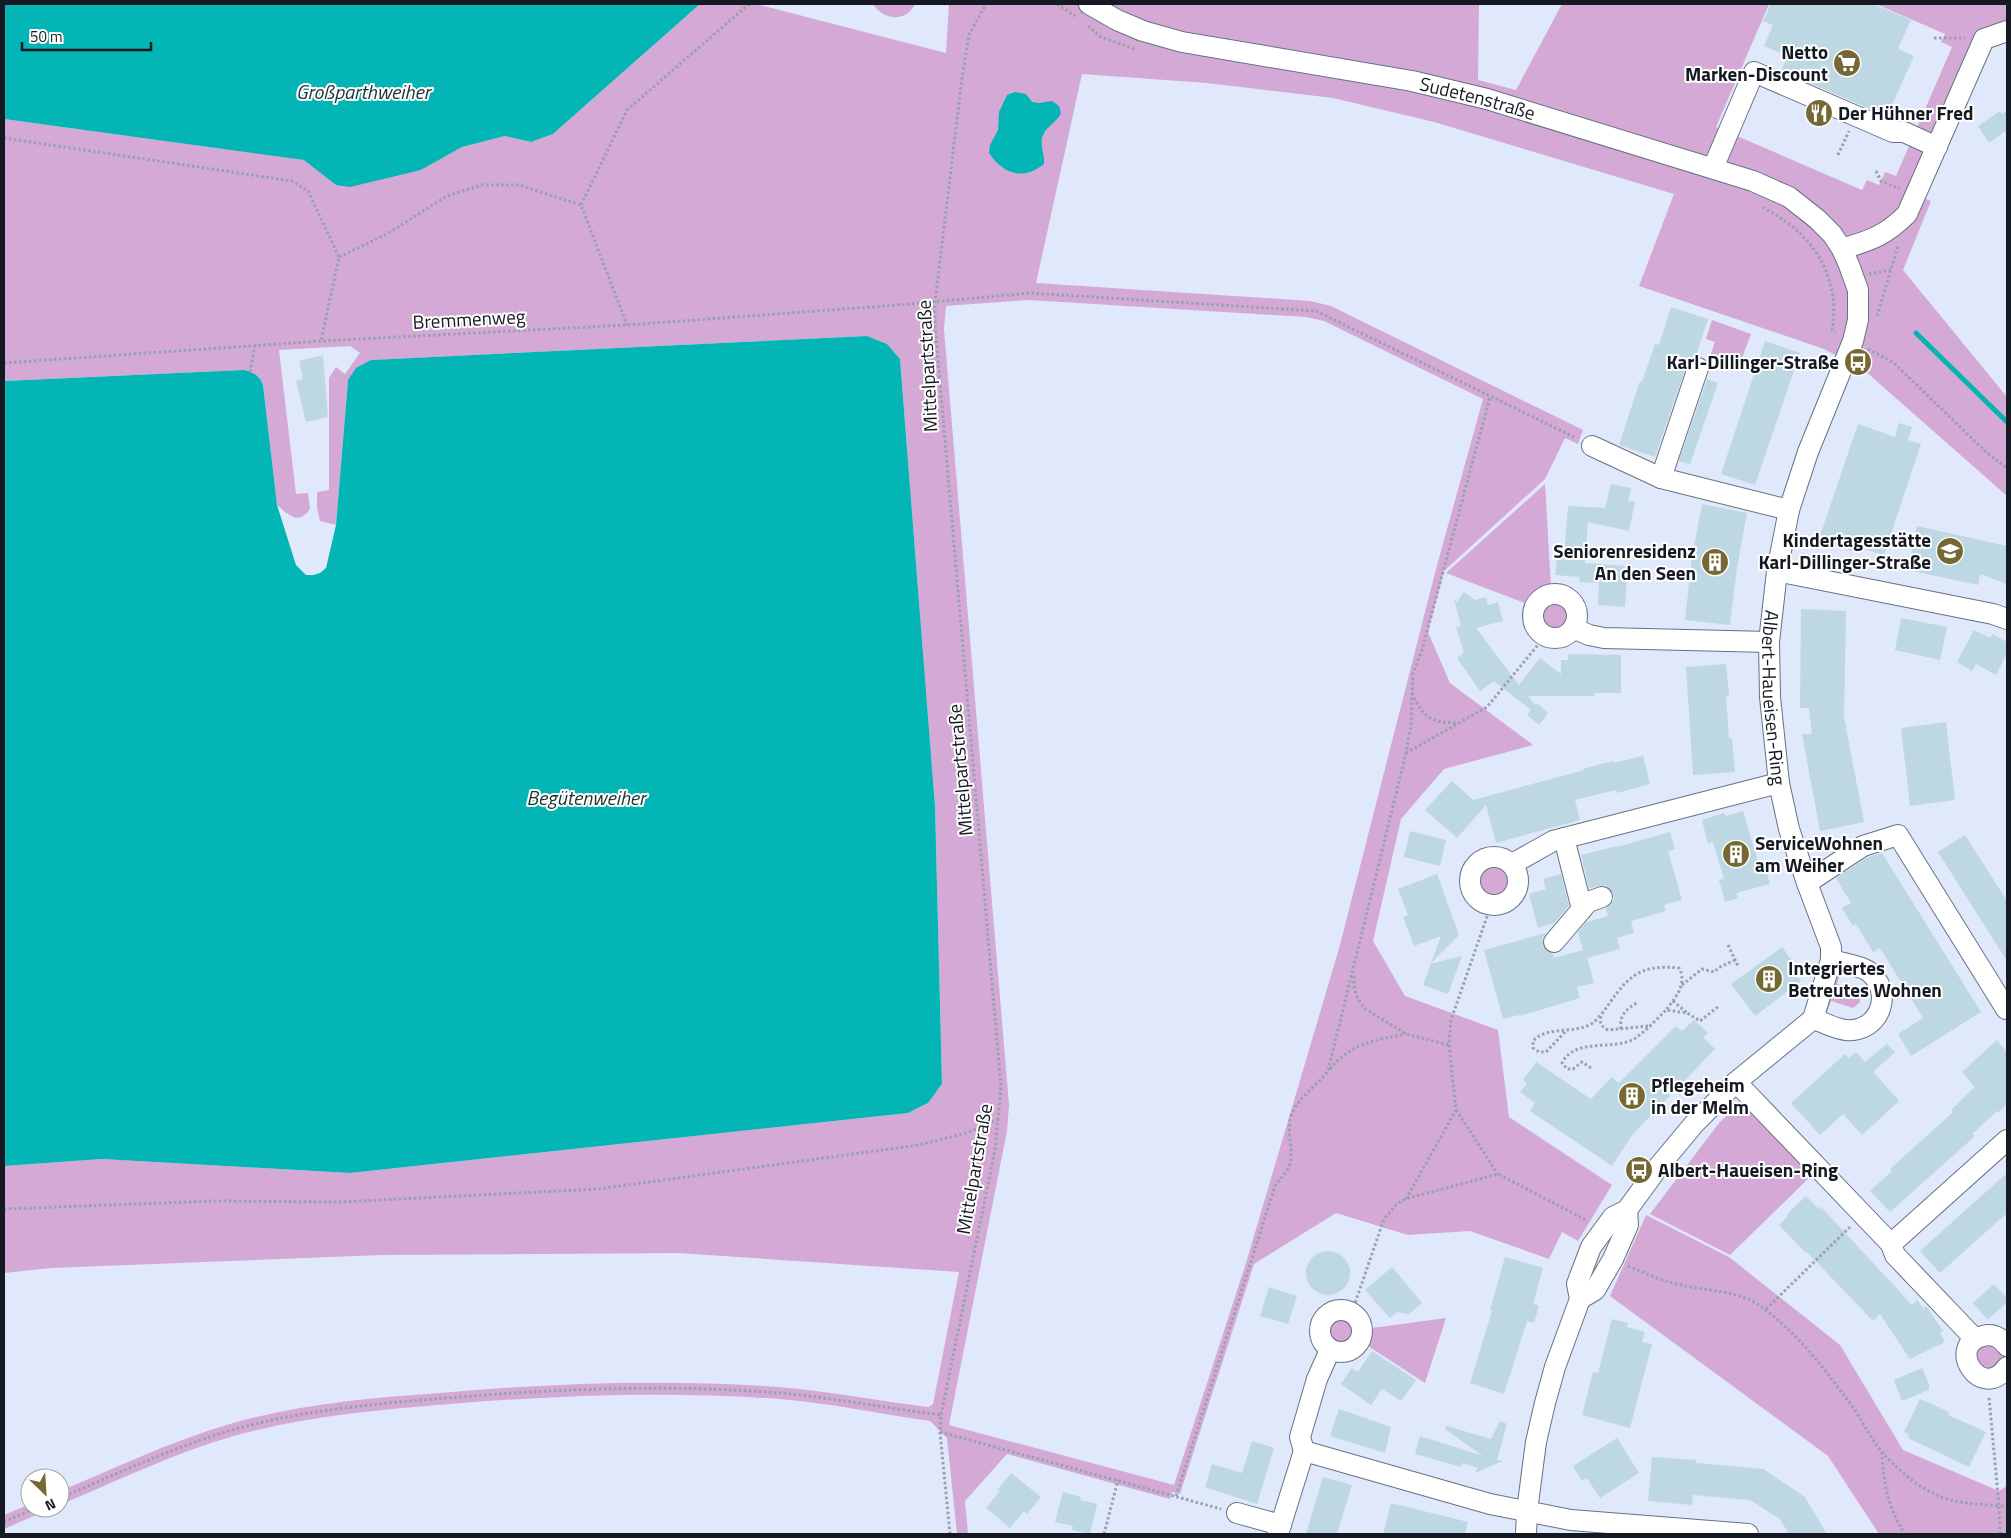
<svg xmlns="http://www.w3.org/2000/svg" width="2011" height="1538" font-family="'Titillium Web',sans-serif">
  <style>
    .green { fill: #d5a9d5; fill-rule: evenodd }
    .water { fill: #04b5b5 }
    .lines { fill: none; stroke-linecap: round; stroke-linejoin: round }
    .stream { stroke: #04b5b5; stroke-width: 5 }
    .building { fill: #bdd7e3 }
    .minor-casing { stroke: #667284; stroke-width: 22 }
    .path { stroke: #99a1af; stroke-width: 3; stroke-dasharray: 2.5 2.5; stroke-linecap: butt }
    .minor { stroke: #fff; stroke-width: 20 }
    .labels { text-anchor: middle; stroke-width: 4; stroke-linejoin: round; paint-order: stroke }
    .poi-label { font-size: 19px; font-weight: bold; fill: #151921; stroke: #fff; text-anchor: start }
    .street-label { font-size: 19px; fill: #151921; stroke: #fff }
    .water-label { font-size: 20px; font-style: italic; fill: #1c3434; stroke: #fff }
  </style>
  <rect width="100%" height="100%" fill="#dfe9fb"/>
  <g class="green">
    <path d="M 700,4 L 756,4 L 946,53 L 949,4 L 1479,4 L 1478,80 L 1516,90 L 1562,4 L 1769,4 L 1716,127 L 1862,190 L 1867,180 L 1879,185 L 1885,172 L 1896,176 L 1952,47 L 1941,42 L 1945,34 L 1876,4 L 2007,4 L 2007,25 L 1980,34 L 1911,192 L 1931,201 L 1903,270 L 2007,397 L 2007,496 L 1864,370 L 1824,349 L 1639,286 L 1674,194 L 1434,122 L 1333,98 L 1207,83 L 1082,74 L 1036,283 L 1310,301 L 1331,306 L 1583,430 L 1578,444 L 1565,438 L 1545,479 L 1444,571 L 1428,632 L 1450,683 L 1533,745 L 1444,769 L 1401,819 L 1373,941 L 1405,996 L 1498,1030 L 1509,1117 L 1612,1185 L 1578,1241 L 1562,1232 L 1549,1259 L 1470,1231 L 1408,1235 L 1336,1213 L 1254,1264 L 1180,1494 L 1172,1492 L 1170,1499 L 1007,1454 L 965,1501 L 968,1534 L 957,1534 L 947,1438 L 930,1421 C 880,1414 830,1403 779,1399 C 669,1391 560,1395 450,1404 C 377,1410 305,1416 234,1436 C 174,1453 117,1481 60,1505 L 60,1491 C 116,1468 171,1441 230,1424 C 299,1404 369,1398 440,1393 C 553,1383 665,1379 778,1387 C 828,1391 878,1401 928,1407 L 933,1404 L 959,1272 L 678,1253 L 382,1255 L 51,1268 L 4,1273 L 4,1166 L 102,1159 L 350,1173 L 908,1113 L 928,1103 L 942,1084 L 935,806 L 900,359 L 887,344 L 867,336 L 371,360 L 348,380 L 336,525 L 320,521 L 317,508 L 317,492 L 329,490 L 329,378 L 336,367 L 345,374 L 360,353 L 350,346 L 279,350 L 296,494 L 308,493 L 310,509 C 298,526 289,515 277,505 L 263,385 L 255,374 L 244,370 L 4,381 L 4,119 L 305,160 L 336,185 L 421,170 L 462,147 L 505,136 L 531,142 L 553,134 ZM 1029,300 L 1306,317 L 1324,321 L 1483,399 L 1436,569 L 1340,945 L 1246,1263 L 1174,1485 L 949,1425 L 1007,1131 L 1009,1105 L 944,329 L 946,306 Z"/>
    <path d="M 873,4 L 915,4 C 906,23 883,20 873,4 Z"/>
    <polygon points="1712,320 1751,334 1739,366 1710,356 1715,342 1706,339"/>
    <polygon points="1545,484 1551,587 1538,592 1527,604 1446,573"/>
    <circle cx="1555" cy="616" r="21"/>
    <circle cx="1494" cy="881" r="24"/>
    <polygon points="1837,970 1841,971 1837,984 1856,990 1860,997 1860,1002 1853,1008 1831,1001 1826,1015 1822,1014"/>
    <polygon points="1733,1110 1750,1112 1811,1176 1730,1255 1650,1214 1719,1123"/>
    <polygon points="1646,1215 1729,1257 1840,1345 1903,1450 1999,1491 2007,1486 2007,1534 1879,1534 1828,1456 1610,1296"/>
    <circle cx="1341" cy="1331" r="21"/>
    <polygon points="1446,1318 1425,1383 1368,1346 1371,1338 1372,1328"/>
    <polygon points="1970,1344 2007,1346 2007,1367 1993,1378 1967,1351"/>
    <polygon points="30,1504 30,1508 52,1508 4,1529 4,1515"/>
  </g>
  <g class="water">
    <polygon points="4,4 700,4 553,134 531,142 505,136 462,147 421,170 350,187 336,185 304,160 4,119"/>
    <path d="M 1015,92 L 1026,94 L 1032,102 L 1039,103 L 1052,101 L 1059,106 L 1061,113 C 1057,122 1046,127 1043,135 C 1039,144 1045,155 1044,164 C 1023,181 1003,174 989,153 L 990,145 L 998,130 L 999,112 L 1007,95 Z"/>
    <path d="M 867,336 L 887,344 L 900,359 L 935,806 L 942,1084 L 928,1103 L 908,1113 L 350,1173 L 102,1159 L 4,1166 L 4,381 L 244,370 C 254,373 259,375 263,385 L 277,505 L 296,565 L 306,575 L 313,575 L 320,573 L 326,568 L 336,525 L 348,380 L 356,368 L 371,360 Z"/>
  </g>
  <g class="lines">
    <polyline class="stream" points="1916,333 2007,422"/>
  </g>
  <g class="building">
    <polygon points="1771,4 1873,4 1911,20 1898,49 1914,56 1887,116 1781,71 1788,56 1764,46 1773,25 1763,21"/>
    <polygon points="2007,110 2007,130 1989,143 1978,126 2000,111 2002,114"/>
    <polygon points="1671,307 1708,319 1696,356 1691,359 1687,364 1655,457 1619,445 1640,381 1642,382 1655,344 1659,345"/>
    <polygon points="1765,341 1800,353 1755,485 1721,474"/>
    <polygon points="323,355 328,417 306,422 296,381 303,379 299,361"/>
    <polygon points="1707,379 1718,383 1690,464 1679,461"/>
    <polygon points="1899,423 1912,427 1908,440 1921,444 1884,555 1856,547 1854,552 1819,539 1858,424 1895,437"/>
    <polygon points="1611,484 1631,488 1628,501 1635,502 1629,531 1588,522 1585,563 1625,566 1624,578 1627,578 1625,607 1598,605 1599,583 1579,582 1580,577 1555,575 1557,557 1564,557 1568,506 1605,508"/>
    <polygon points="1702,504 1747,513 1737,567 1730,625 1685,620 1692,557"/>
    <polygon points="1917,526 2007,546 2007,584 1980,574 1978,585 1908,570"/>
    <polygon points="1464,592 1475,600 1486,597 1488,605 1498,602 1503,621 1476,628 1519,685 1540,658 1561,674 1561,660 1568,660 1568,654 1621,655 1621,693 1594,693 1594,696 1528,696 1535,705 1537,703 1548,713 1539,725 1527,715 1531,710 1494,681 1480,691 1457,658 1464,653 1456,627 1461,626 1454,599 1457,602"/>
    <polygon points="1801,609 1846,611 1844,717 1864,822 1820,831 1802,734 1812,734 1809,708 1800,708"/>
    <polygon points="1901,618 1947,627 1940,660 1895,650"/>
    <polygon points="1974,630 1990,638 1992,634 2007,642 2007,653 1996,675 1976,664 1972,671 1957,662"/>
    <polygon points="1726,664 1729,696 1726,696 1729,738 1732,738 1735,772 1693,775 1686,667"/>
    <polygon points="1946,722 1955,800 1910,806 1901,728"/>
    <polygon points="1643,756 1650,784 1617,793 1616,790 1575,800 1580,820 1496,843 1486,805 1457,838 1425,810 1452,781 1473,800 1584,770 1583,769 1597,765 1613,761 1613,763"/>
    <polygon points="1743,811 1759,865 1764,863 1770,884 1736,893 1738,898 1725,902 1719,880 1724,879 1713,842 1708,844 1702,820 1724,813 1726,816"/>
    <polygon points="1410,831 1446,840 1440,866 1404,857"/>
    <polygon points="1670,832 1675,849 1668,851 1682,900 1664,905 1666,911 1631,921 1634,933 1617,938 1620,949 1587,958 1594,983 1577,987 1580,998 1520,1016 1519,1015 1503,1019 1484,950 1546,933 1542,939 1543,946 1547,951 1553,954 1554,958 1583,950 1578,932 1586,922 1608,916 1606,908 1611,904 1614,899 1613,893 1605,885 1589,888 1581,855 1617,846 1617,847"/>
    <polygon points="1965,835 2007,901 2007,961 1938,852"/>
    <polygon points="1882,853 1981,1012 1911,1056 1898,1034 1923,1018 1880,948 1873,952 1856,924 1853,926 1842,908 1851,903 1836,878 1868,857"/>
    <polygon points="1437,874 1459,935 1430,964 1462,956 1448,994 1423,985 1441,936 1414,946 1403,917 1408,915 1398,889"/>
    <polygon points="1561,874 1569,906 1554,923 1538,928 1529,894 1546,889 1543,879"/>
    <polygon points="1782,947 1801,973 1797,976 1801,981 1755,1016 1731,984"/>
    <polygon points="1694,1020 1708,1033 1703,1037 1715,1049 1633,1134 1612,1166 1530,1111 1535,1103 1520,1092 1527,1083 1523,1080 1536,1062 1591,1099 1612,1077 1619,1083 1676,1026 1682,1031"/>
    <polygon points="1997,1040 2007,1052 2007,1104 1999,1112 1997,1111 1972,1134 1975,1136 1890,1212 1870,1191 1892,1171 1890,1169 1953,1112 1951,1110 1975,1087 1962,1072"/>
    <polygon points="1887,1044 1895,1052 1873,1072 1899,1101 1862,1135 1843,1114 1820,1135 1791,1103 1845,1054 1849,1058 1856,1052 1865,1062"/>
    <polygon points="2007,1173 2007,1213 1940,1273 1920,1251"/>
    <polygon points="1806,1196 1819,1209 1821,1207 1912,1305 1917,1300 1924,1309 1926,1306 1943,1331 1940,1333 1945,1342 1910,1359 1880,1314 1873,1321 1807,1252 1806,1253 1779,1225 1788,1216 1787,1214"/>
    <circle cx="1328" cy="1273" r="22"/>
    <polygon points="1505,1257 1543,1268 1533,1304 1539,1306 1534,1323 1527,1321 1504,1394 1470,1383 1492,1311 1490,1310"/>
    <polygon points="1392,1267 1422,1303 1409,1314 1397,1312 1390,1318 1365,1290"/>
    <polygon points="1994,1284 2007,1298 2007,1302 1988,1320 1973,1303"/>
    <polygon points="1269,1287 1297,1296 1288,1324 1260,1316"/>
    <polygon points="1612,1319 1628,1323 1627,1327 1645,1332 1642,1342 1652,1344 1630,1428 1582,1415 1593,1372 1598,1373"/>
    <polygon points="1372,1351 1416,1380 1401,1401 1382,1389 1371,1405 1341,1384 1352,1368 1358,1372"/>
    <polygon points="1922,1368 1929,1384 1929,1390 1902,1401 1894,1380"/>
    <polygon points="1920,1399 1949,1412 1948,1415 1986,1432 1969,1467 1908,1438 1909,1434 1904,1432"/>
    <polygon points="1339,1409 1391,1427 1385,1453 1330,1436"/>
    <polygon points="1500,1421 1507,1424 1497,1460 1503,1461 1475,1473 1478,1468 1462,1463 1461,1467 1415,1454 1420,1436 1483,1456 1445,1429 1447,1426 1491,1439"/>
    <polygon points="1617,1438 1639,1473 1600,1498 1587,1478 1582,1481 1573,1466"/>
    <polygon points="1252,1441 1274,1448 1257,1504 1205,1487 1212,1464 1242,1473"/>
    <polygon points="1652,1457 1696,1460 1696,1463 1763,1469 1805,1497 1827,1534 1789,1534 1780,1519 1750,1500 1693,1495 1692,1505 1648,1501"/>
    <polygon points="1011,1473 1041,1497 1027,1514 1024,1511 1010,1528 986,1508 1000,1491 997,1490"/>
    <polygon points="1323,1477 1352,1485 1337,1534 1306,1534"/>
    <polygon points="1063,1492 1081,1497 1080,1500 1097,1504 1090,1534 1072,1530 1073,1526 1055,1522"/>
    <polygon points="1391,1503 1468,1522 1465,1534 1383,1534"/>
  </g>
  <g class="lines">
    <g class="minor-casing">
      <g id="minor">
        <path id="s1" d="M 1089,4 L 1117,20 L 1143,31 L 1182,42 L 1412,81 L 1487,99 L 1753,181 L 1789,197 L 1817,219 L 1832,234 L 1842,249 L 1849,265 L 1858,290 L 1858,320 L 1853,341 L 1808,452 L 1789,510 L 1777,571 L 1769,642 L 1770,697 L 1779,783 L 1789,829 L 1807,883 L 1831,947 L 1831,960 L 1813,1019 L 1736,1082 L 1694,1124 L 1659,1166 L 1627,1210 L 1613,1217 L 1591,1247 L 1577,1284 L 1580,1299 L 1555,1367 L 1545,1403 L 1536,1442 L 1527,1511 L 1526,1534"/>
        <polyline points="1713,168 1754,72 1893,132 1904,132 1937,147"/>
        <path d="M 1842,249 C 1871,240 1885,236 1907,214 L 1984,39 L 2007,31"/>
        <polyline points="1592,446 1661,478 1789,510"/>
        <polyline points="1661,478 1698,368"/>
        <polyline points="1777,571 1993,614 2007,619"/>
        <circle cx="1555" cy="616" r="22"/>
        <polyline points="1573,628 1589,635 1604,638 1769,642"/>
        <polyline points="1564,838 1582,909"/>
        <circle cx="1494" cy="881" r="24"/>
        <polyline points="1512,864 1553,841 1779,783"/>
        <polyline points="1807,883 1863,846 1898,835 2006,1009"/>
        <polyline points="1554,942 1588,902 1602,897"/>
        <path d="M 1813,1019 C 1823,1022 1835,1029 1846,1030 C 1880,1033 1895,991 1868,971 C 1859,965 1842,963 1831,960"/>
        <polyline points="1736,1082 1891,1244 2007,1140"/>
        <polyline points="1891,1244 1895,1255 1975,1339"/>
        <polyline points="1580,1299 1595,1290 1613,1259 1628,1225 1627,1210"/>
        <circle cx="1341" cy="1331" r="21"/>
        <path d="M 2007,1346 C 2001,1338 1994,1333 1983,1336 C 1945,1345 1981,1403 2007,1367"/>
        <polyline points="1304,1451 1300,1437 1317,1379 1330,1350"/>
        <polyline points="1237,1513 1281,1525"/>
        <polyline points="1278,1534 1304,1451 1490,1504 1571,1520 1748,1534"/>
      </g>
    </g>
    <g class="path">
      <polyline points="1057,4 1075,16"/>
      <polyline points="1088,26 1101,37 1135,49"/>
      <polyline points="1934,38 1965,38"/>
      <polyline points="4,138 292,181 308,191 339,257 321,341"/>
      <polyline points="1838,155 1849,131"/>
      <polyline points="1876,171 1881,181 1900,189"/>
      <polyline points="581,205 627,110 749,4"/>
      <path d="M 1763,207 C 1773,214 1786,220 1795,229 C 1825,254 1839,292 1832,330 L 1836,332"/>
      <polyline points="339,257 387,234 447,196 482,185 519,185 581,205 627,325"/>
      <polyline points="1869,274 1891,270"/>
      <polyline points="1877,316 1898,246"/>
      <polyline points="1868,349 1894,363 1986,452 2007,468"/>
      <polyline points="4,363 321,341 627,325 898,305 1030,293 1316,311 1576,438"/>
      <polyline points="250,372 255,345"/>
      <path d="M 1412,693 C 1423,718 1432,723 1459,723"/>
      <polyline points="1406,753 1487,707 1546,635"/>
      <polyline points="1728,945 1738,966"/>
      <polyline points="1354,976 1354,986 1357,997 1364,1008 1406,1034 1449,1045"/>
      <polyline points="1682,985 1702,969 1714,972 1720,967 1735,960"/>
      <polyline points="1673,1001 1687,1013"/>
      <path d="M 1648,1026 L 1608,1030 C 1600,1026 1600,1023 1601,1015 C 1625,982 1634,963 1679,968 C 1688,984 1675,998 1666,1010"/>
      <path d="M 1621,1029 C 1619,1014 1627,1009 1638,1002"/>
      <path d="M 1565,1032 L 1546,1052 L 1539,1052 L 1533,1048 L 1533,1041 C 1546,1026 1574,1034 1591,1024 C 1595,1022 1598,1018 1600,1015"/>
      <path d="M 1591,1068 L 1582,1062 L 1573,1069 L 1567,1069 L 1562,1063 C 1575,1037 1613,1051 1634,1039 C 1645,1032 1656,1020 1666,1010 L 1687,1013 L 1700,1021 L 1719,1006"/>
      <path d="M 1330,1069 C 1351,1043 1375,1040 1406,1034"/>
      <polyline points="1456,1110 1498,1174"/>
      <polyline points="1406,1199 1456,1110 1449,1045 1451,1020 1491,905"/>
      <polyline points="4,1209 217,1201 339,1202 598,1189 919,1145 966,1133 999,1119"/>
      <path d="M 1628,1266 C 1644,1273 1660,1280 1677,1284 C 1710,1293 1739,1288 1767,1311 C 1802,1338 1829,1375 1855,1410 C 1864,1424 1871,1439 1882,1452 C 1897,1469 1917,1487 1939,1496 C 1956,1504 1980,1504 1999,1506 L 1989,1397"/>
      <polyline points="1766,1309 1850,1227"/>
      <polyline points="1352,1312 1384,1219 1396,1205 1405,1199 1498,1174 1588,1221"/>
      <polyline points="940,1432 1221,1509"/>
      <path d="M 1882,1452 C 1883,1481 1888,1509 1905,1534"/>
      <path d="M 1176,1496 L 1275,1186 C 1280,1179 1288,1172 1290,1163 C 1294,1148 1286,1133 1291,1116 C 1297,1098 1317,1086 1328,1071 L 1406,753 L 1411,725 L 1413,673 L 1422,650 L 1490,397"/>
      <path d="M 60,1498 C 117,1474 173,1447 232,1430 C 302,1410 374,1404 446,1398 C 557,1389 668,1384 780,1393 C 833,1398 887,1408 941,1415"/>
      <polyline points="4,1522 36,1508"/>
      <polyline points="950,1534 940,1432 941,1415 995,1150 1001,1087 935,325 935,302 962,78 969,35 986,4"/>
      <polyline points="1104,1534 1118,1480"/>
      <polyline points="2000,1534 1999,1506 2007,1506"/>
    </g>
    <use href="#minor" class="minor"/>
  </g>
  <defs>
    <g id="supermarket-disc" transform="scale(1.4375)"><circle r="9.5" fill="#756835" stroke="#fff"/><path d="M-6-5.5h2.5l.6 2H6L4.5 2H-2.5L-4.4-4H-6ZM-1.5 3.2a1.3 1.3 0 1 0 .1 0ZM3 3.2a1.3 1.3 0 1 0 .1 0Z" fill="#fff"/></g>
    <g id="restaurant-disc" transform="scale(1.4375)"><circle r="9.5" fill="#756835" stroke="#fff"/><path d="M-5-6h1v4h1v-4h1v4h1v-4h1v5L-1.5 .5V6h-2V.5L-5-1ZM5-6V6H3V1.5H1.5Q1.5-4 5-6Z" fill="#fff"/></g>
    <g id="bus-disc" transform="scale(1.4375)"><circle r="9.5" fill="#756835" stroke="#fff"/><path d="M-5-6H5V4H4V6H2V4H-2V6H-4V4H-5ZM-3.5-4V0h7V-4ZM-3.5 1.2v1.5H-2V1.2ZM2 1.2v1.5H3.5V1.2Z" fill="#fff"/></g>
    <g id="school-disc" transform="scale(1.4375)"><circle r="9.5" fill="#756835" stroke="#fff"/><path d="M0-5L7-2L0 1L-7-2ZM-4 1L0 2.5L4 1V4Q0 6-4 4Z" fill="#fff"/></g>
    <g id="building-disc" transform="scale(1.4375)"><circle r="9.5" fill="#756835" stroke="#fff"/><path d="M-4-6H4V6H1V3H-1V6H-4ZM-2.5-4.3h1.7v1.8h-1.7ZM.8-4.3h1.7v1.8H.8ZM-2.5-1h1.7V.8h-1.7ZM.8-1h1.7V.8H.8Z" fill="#fff"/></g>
  </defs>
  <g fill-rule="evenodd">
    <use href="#supermarket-disc" x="1847" y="63"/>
    <use href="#restaurant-disc" x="1819" y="113"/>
    <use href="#bus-disc" x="1858" y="362"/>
    <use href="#school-disc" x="1950" y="551"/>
    <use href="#building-disc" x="1715" y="562"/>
    <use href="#building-disc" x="1736" y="854"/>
    <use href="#building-disc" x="1769" y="979"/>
    <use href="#building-disc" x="1632" y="1096"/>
    <use href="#bus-disc" x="1639" y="1170"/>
  </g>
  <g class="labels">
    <g class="poi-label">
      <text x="1828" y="59" text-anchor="end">Netto<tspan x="1828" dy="22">Marken-Discount</tspan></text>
      <text x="1838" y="120">Der Hühner Fred</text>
      <text x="1839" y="369" text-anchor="end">Karl-Dillinger-Straße</text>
      <text x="1931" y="547" text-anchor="end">Kindertagesstätte<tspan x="1931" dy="22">Karl-Dillinger-Straße</tspan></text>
      <text x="1696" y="558" text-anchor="end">Seniorenresidenz<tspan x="1696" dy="22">An den Seen</tspan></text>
      <text x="1755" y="850">ServiceWohnen<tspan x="1755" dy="22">am Weiher</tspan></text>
      <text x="1788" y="975">Integriertes<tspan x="1788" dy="22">Betreutes Wohnen</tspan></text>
      <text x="1651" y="1092">Pflegeheim<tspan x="1651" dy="22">in der Melm</tspan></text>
      <text x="1658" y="1177">Albert-Haueisen-Ring</text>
    </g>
    <g class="street-label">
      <text dy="7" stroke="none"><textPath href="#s1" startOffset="402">Sudetenstraße</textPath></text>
      <text transform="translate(469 319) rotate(-3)" y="7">Bremmenweg</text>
      <text transform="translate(927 366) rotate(-93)" y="7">Mittelpartstraße</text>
      <text dy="7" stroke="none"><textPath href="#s1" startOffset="1270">Albert-Haueisen-Ring</textPath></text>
      <text transform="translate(960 770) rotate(-95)" y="7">Mittelpartstraße</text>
      <text transform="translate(974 1169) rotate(-80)" y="7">Mittelpartstraße</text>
    </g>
    <g class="water-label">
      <text x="363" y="99">Großparthweiher</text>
      <text x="586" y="805">Begütenweiher</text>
    </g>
  </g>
  <rect width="2011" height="1538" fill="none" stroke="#151921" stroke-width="10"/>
  <g transform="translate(45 1493) rotate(155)"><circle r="24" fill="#ffffff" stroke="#a1a3a6"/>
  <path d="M0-4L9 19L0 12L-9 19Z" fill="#756835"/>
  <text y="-8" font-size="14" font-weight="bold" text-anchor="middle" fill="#151921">N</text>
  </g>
  <path d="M22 42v8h129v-8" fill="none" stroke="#151921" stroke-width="2.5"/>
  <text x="30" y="42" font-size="15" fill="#151921" stroke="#ffffff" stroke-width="4" paint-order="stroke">50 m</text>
</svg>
